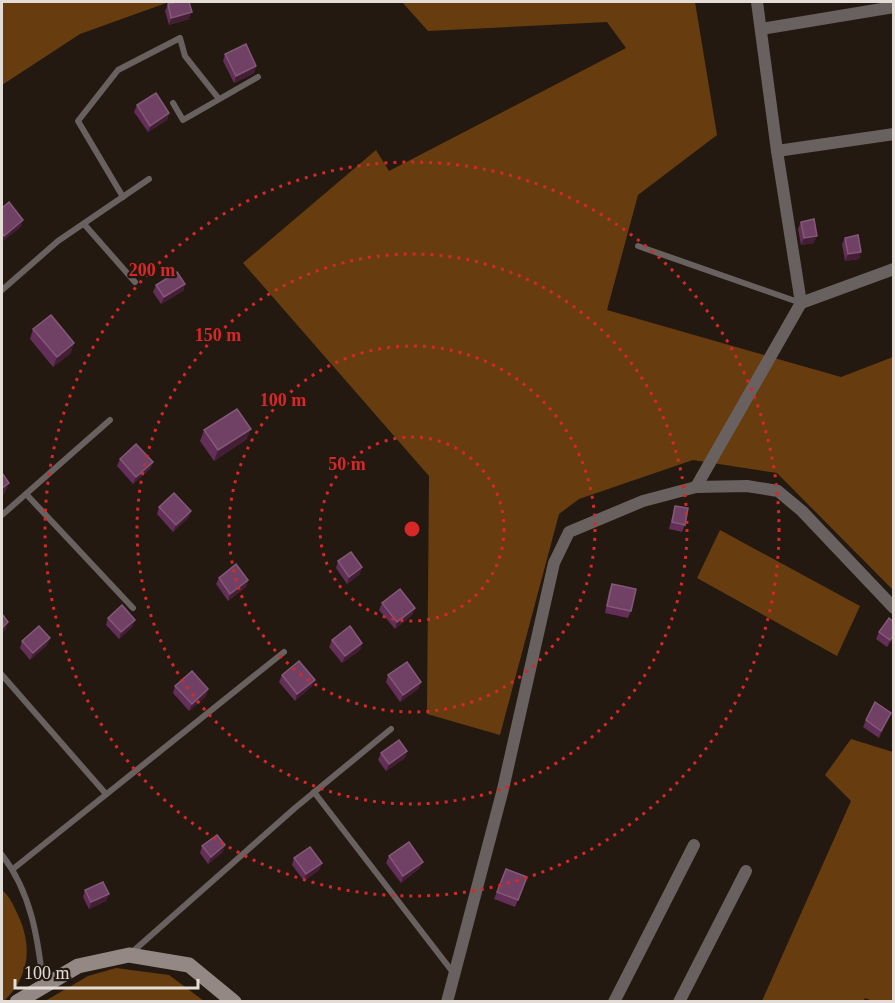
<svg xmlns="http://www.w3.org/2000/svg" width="895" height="1003" font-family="'Times New Roman',serif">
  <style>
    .forest { fill: #673d0f }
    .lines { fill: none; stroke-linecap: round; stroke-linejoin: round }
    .lane { stroke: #68615f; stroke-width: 6 }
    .street { stroke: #68615f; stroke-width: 12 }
    .secondary { stroke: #948885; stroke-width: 15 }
    .wall { fill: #632e58 }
    .shaded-wall { fill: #431e35 }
    .building { fill: #714165; stroke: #835977; stroke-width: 1.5 }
    .ring { fill: none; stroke: #d62828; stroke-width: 3; stroke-dasharray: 3 6 }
    .centre { fill: #d62828; stroke: #231910; stroke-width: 3 }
    .ring-label { font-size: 18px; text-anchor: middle; font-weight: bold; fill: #d62828; stroke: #231910; stroke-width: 4.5; stroke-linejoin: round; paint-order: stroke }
  </style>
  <rect width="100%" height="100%" fill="#231910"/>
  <g class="forest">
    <polygon points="2,2 169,2 80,34 2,85"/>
    <polygon points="402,2 695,2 717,135 638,195 607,310 841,377 893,357 893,590 777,473 693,460 579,499 559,514 500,735 427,714 429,476 243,263 376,150 389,171 626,48 607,22 428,31"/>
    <polygon points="720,530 860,606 837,656 697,578"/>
    <polygon points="851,739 893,752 893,1001 872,1001 865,998 863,1002 762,1001 851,801 825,775"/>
    <path d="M 2,890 C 9,896 13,904 17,913 C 33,945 30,977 3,1002 Z"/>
    <polygon points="116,968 169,975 204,1001 45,1001 88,976"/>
  </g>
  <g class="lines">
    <g class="lane">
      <polyline points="173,103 183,120 258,77"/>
      <polyline points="123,197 78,121 118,70 180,38 185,56 219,99"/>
      <polyline points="84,224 135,282"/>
      <polyline points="638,246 801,303"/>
      <polyline points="2,290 58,241 149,179"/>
      <polyline points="27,495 133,608"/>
      <polyline points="2,515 110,420"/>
      <polyline points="2,675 106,794"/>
      <polyline points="314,792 455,975"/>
      <path d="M 2,855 C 31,892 38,938 43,984"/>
      <polyline points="13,869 284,652"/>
      <polyline points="130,954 295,808 391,729"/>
    </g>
    <g class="street">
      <polyline points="761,29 894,7"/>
      <polyline points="777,151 894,134"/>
      <polyline points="801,303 894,269"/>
      <polyline points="696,487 801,303 777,151 757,2"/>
      <polyline points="447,1002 503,789 554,563 569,532 643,501 696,487 747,486 778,491 802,511 894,608"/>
      <polyline points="614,1002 694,845"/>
      <polyline points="679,1002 746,871"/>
    </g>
    <polyline class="secondary" points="17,1002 78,966 129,955 189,965 234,1002"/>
  </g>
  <g class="wall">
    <polygon points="168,4 189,19 169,25 165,11"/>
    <polygon points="225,54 256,66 254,73 234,83 223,61"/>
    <polygon points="137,105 169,113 167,120 148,132 134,112"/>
    <polygon points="801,222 814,243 801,245 798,229"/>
    <polygon points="845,238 861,252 859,259 845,261 842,244"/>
    <polygon points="185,284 183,291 161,304 153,292 156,285"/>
    <polygon points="33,329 71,353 53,367 30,339"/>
    <polygon points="204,430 247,439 214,461 200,441"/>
    <polygon points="120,459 153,462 150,469 133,484 117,466"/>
    <polygon points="675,506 685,525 682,532 669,529"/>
    <polygon points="159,507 191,511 188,518 173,532 157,514"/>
    <polygon points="338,561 360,574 347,584 336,568"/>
    <polygon points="219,578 248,580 246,587 228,601 216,584"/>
    <polygon points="612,584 631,611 628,618 605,613 609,591"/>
    <polygon points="382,603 415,608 412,615 395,629 379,610"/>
    <polygon points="108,618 135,620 132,627 119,639 106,625"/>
    <polygon points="894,622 894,638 887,647 876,639 879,632"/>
    <polygon points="332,640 362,643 360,650 342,663 329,647"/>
    <polygon points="22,641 47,645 30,660 20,648"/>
    <polygon points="282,675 312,686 295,701 279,682"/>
    <polygon points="388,675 421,682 418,689 400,702 386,682"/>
    <polygon points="175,686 208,689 206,696 189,711 173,693"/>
    <polygon points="891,713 879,738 863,727 866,720"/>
    <polygon points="407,751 405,758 386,771 378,760 381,753"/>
    <polygon points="202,846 223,852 208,864 200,853"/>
    <polygon points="389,856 420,868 401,883 386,863"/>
    <polygon points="294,858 322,863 319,870 304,881 292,865"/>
    <polygon points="506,869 527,877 515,907 494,899"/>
    <polygon points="85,890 109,894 106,901 89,909 83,897"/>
  </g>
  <g class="shaded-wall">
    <polygon points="192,12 189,19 169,25 171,18"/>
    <polygon points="256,66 254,73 234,83 236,76"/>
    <polygon points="169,113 167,120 148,132 150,126"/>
    <polygon points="23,220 21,227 2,242 4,236"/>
    <polygon points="817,236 814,243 801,245 804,238"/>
    <polygon points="861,252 859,259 845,261 848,254"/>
    <polygon points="185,284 183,291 161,304 164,297"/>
    <polygon points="74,343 71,353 53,367 57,357"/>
    <polygon points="251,429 247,439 214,461 218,450"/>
    <polygon points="153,462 150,469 133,484 136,477"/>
    <polygon points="9,483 5,493 2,496 2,488"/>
    <polygon points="191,511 188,518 173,532 176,525"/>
    <polygon points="362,567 360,574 347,584 349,577"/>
    <polygon points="248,580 246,587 228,601 230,594"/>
    <polygon points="415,608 412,615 395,629 397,622"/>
    <polygon points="135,620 132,627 119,639 121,632"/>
    <polygon points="8,622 6,629 2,633 2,628"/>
    <polygon points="894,635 894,638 887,647 890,640"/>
    <polygon points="50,638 47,645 30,660 33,653"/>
    <polygon points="362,643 360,650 342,663 345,656"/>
    <polygon points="315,680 312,686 295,701 297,694"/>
    <polygon points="421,682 418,689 400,702 403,695"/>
    <polygon points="208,689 206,696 189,711 192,704"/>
    <polygon points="891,713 888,720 879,738 881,731"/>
    <polygon points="407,751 405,758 386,771 389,764"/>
    <polygon points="225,845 223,852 208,864 211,857"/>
    <polygon points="423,862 420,868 401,883 403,876"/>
    <polygon points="322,863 319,870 304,881 306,874"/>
    <polygon points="109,894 106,901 89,909 91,902"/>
  </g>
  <g class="building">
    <polygon points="176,2 189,2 192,12 171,18 168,4"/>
    <polygon points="246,44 256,66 236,76 225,54"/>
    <polygon points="156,93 169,113 150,126 137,105"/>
    <polygon points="9,202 23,220 4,236 2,233 2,208"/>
    <polygon points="814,219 817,236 804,238 801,222"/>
    <polygon points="858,235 861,252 848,254 845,238"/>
    <polygon points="177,272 185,284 164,297 156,285"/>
    <polygon points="51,315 74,343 57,357 33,329"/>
    <polygon points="237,409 251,429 218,450 204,430"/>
    <polygon points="136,444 153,462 136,477 120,459"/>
    <polygon points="2,473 9,483 2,488"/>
    <polygon points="174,493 191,511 176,525 159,507"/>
    <polygon points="675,506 688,508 685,525 672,522"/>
    <polygon points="351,552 362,567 349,577 338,561"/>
    <polygon points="236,564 248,580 230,594 219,578"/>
    <polygon points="612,584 636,589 631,611 607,606"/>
    <polygon points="400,589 415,608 397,622 382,603"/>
    <polygon points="122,605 135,620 121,632 108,618"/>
    <polygon points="2,614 8,622 2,628"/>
    <polygon points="889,618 894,622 894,635 890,640 879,632"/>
    <polygon points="39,626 50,638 33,653 22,641"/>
    <polygon points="350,626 362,643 345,656 332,640"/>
    <polygon points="299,661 315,680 297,694 282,675"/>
    <polygon points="407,662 421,682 403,695 388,675"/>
    <polygon points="192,671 208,689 192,704 175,686"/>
    <polygon points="875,702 891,713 881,731 866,720"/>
    <polygon points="399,740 407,751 389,764 381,753"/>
    <polygon points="217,835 225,845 211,857 202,846"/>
    <polygon points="409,842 423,862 403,876 389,856"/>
    <polygon points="310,847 322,863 306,874 294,858"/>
    <polygon points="506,869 527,877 518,900 497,892"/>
    <polygon points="103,882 109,894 91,902 85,890"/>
  </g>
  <g class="ring">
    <circle cx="412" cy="529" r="92"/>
    <circle cx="412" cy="529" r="183"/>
    <circle cx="412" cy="529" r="275"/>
    <circle cx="412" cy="529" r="367"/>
  </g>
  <circle cx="412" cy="529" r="9" class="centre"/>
  <g class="ring-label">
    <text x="152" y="276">200 m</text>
    <text x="218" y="341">150 m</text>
    <text x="283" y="406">100 m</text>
    <text x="347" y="470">50 m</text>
  </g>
  <rect width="895" height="1003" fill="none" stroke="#e4ddd7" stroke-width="6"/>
  <path d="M15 979v9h183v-9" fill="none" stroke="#e4ddd7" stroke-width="3"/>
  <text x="24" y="979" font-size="18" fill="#e4ddd7" stroke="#231910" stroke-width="4.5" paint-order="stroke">100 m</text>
</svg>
